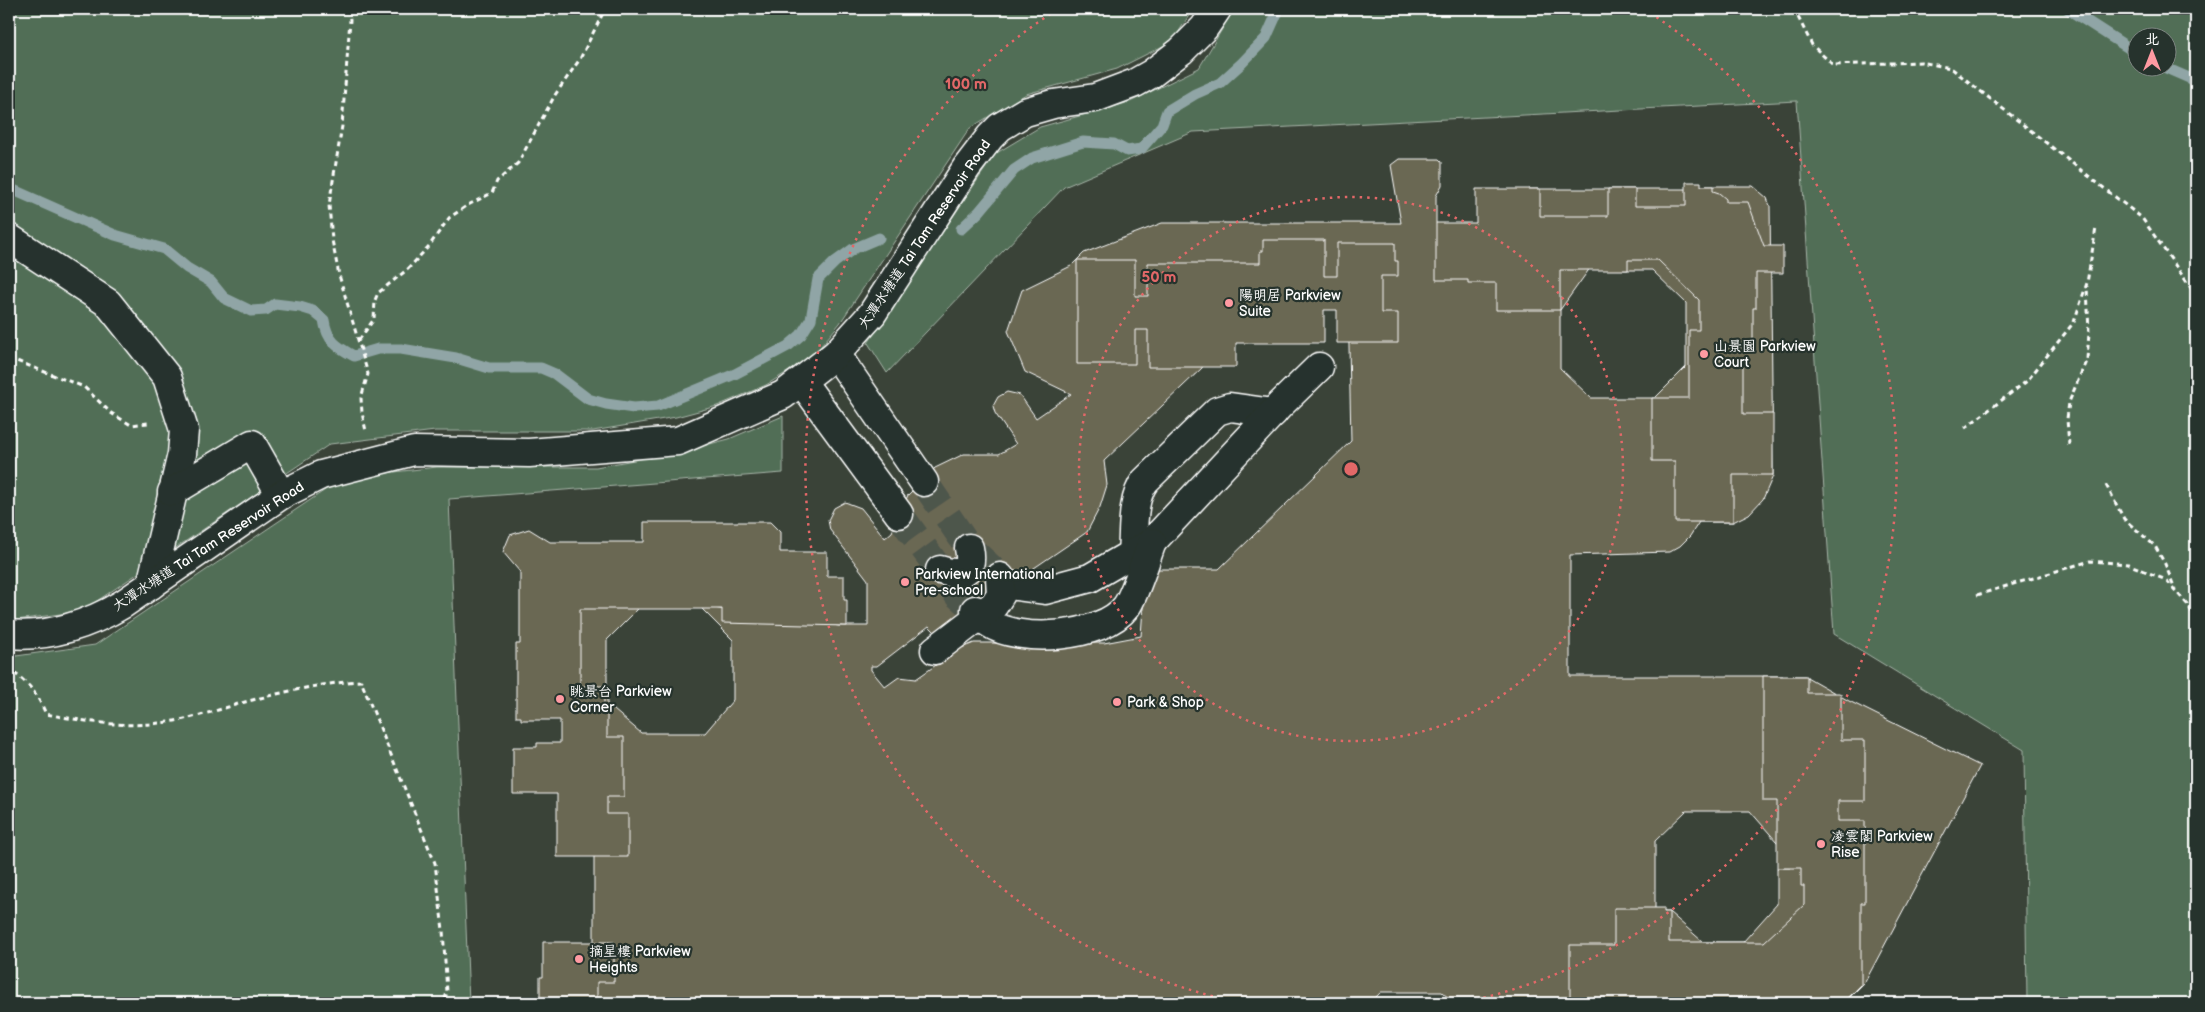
<svg xmlns="http://www.w3.org/2000/svg" width="2205" height="1012" font-family="'Balsamiq Sans','LXGW WenKai TC',sans-serif">
  <style>
    .green { fill: #516e56; stroke: #a8b6aa; fill-rule: evenodd }
    .lines { fill: none; stroke-linecap: round; stroke-linejoin: round }
    .stream { stroke: #90a5a6; stroke-width: 11 }
    .building { fill: #6a6753; stroke: #fff; fill-rule: evenodd }
    .minor-tunnel { stroke: #4e564c; stroke-width: 28; stroke-dasharray: 28 14; stroke-linecap: butt }
    .minor-casing { stroke: #fff; stroke-width: 31 }
    .path { stroke: #fff; stroke-width: 3; stroke-dasharray: 5 4; stroke-linecap: butt }
    .minor { stroke: #26332d; stroke-width: 28 }
    .ring { fill: none; stroke: #e26868; stroke-width: 2.5; stroke-dasharray: 2.5 5 }
    .poi-dot { fill: #ff9aa2; stroke: #26332d; stroke-width: 2 }
    .labels { text-anchor: middle; stroke-width: 4.5; stroke-linejoin: round; paint-order: stroke }
    .street-label { font-size: 14px; fill: #fff; stroke: #26332d }
    .poi-label { font-size: 14px; fill: #fff; stroke: #26332d; text-anchor: start }
    .centre { fill: #e26868; stroke: #26332d; stroke-width: 2.5 }
    .ring-label { font-size: 15px; text-anchor: middle; font-weight: bold; fill: #e26868; stroke: #26332d; stroke-width: 4.5; stroke-linejoin: round; paint-order: stroke }
  </style>
  <rect width="100%" height="100%" fill="#3a4338"/>
  <filter id="ink" filterUnits="userSpaceOnUse"><feTurbulence type="fractalNoise" baseFrequency=".02" numOctaves="2"/><feDisplacementMap in="SourceGraphic" scale="10" xChannelSelector="R" yChannelSelector="G"/><feConvolveMatrix kernelMatrix="1 2 1 2 8 2 1 2 1" color-interpolation-filters="sRGB"/></filter>
  <g filter="url(#ink)">
    <g class="green">
      <polygon points="9,9 1193,9 1173,41 1117,69 1026,94 970,128 840,323 812,357 766,385 717,406 676,417 593,431 435,431 330,444 82,611 9,621"/>
      <path d="M 1234,9 L 2196,9 L 2196,1003 L 2027,1003 L 2024,750 L 1834,634 L 1797,101 L 1193,132 L 1064,187 L 887,373 L 868,343 L 995,154 L 1040,127 L 1130,102 L 1199,68 ZM 2138,38 L 2168,38 L 2168,68 L 2138,68 Z"/>
      <polygon points="783,416 783,473 449,499 469,1003 9,1003 9,657 95,645 343,478 437,467 596,467 683,451 729,439"/>
    </g>
    <g class="lines">
      <g class="stream">
        <polyline points="2068,9 2138,54"/>
        <polyline points="2166,68 2196,81"/>
        <path d="M 9,188 L 115,235 L 164,249 L 187,268 L 211,282 L 224,298 L 251,311 L 266,310 L 275,304 L 300,307 L 313,311 L 324,320 C 327,341 337,347 354,356 L 378,349 L 401,349 L 456,358 L 489,368 L 541,368 L 555,374 L 588,399 L 606,404 L 634,408 L 658,406 L 735,374 L 788,346 L 801,335 L 811,319 L 818,279 L 835,262 L 853,249 L 879,238"/>
        <polyline points="961,229 979,212 1014,170 1032,158 1083,142 1114,144 1127,151 1141,149 1162,125 1167,111 1195,94 1220,83 1242,63 1266,38 1279,9"/>
      </g>
    </g>
    <g class="building">
      <path d="M 1399,159 L 1439,159 L 1442,162 L 1442,185 L 1436,196 L 1436,223 L 1473,264 L 1593,264 L 1560,310 L 1560,368 L 1591,398 L 1655,398 L 1686,367 L 1686,303 L 1652,270 L 1624,270 L 1529,243 L 1529,189 L 1686,189 L 1701,186 L 1753,186 L 1767,198 L 1770,206 L 1773,476 L 1763,499 L 1749,514 L 1733,522 L 1699,522 L 1690,536 L 1680,546 L 1669,552 L 1570,555 L 1570,676 L 1783,676 L 1783,849 L 1750,811 L 1686,811 L 1655,841 L 1655,912 L 1669,912 L 1703,942 L 1743,942 L 1777,904 L 1777,868 L 1790,868 L 1790,676 L 1805,676 L 1849,701 L 1980,766 L 1865,982 L 1844,1003 L 1454,1003 L 1442,992 L 1381,992 L 1370,1003 L 585,1003 L 594,959 L 594,854 L 565,840 L 565,604 L 643,604 L 607,640 L 607,704 L 641,733 L 705,733 L 733,700 L 733,640 L 699,606 L 839,626 L 868,626 L 868,580 L 830,530 L 828,520 L 834,508 L 845,502 L 861,508 L 885,538 L 892,532 L 908,495 L 935,468 L 964,454 L 999,454 L 1016,444 L 995,413 L 993,406 L 998,397 L 1007,392 L 1020,395 L 1036,418 L 1071,394 L 1025,372 L 1008,331 L 1022,290 L 1071,266 L 1084,253 L 1162,223 L 1401,223 L 1391,165 ZM 1239,299 L 1348,299 L 1351,441 L 1219,569 L 1158,569 L 1145,579 L 1141,636 L 1104,643 L 974,643 L 959,649 L 916,679 L 899,677 L 885,687 L 871,670 L 871,666 L 877,666 L 929,626 L 937,634 L 1087,532 L 1100,507 L 1107,485 L 1104,461 L 1202,368 Z"/>
      <polygon points="1686,182 1701,182 1701,186 1713,186 1713,191 1719,193 1726,199 1726,202 1748,202 1764,246 1783,246 1783,273 1756,273 1756,308 1753,308 1753,347 1719,347 1719,360 1743,360 1743,414 1773,414 1773,475 1733,475 1733,522 1675,522 1675,461 1652,461 1652,398 1689,398 1689,330 1699,330 1699,300 1658,260 1628,260 1628,270 1560,270 1560,310 1496,310 1496,283 1468,283 1468,280 1436,280 1436,223 1476,223 1476,189 1540,189 1540,216 1608,216 1608,189 1635,189 1635,206 1686,206"/>
      <polygon points="1263,240 1324,240 1324,276 1337,276 1337,243 1395,243 1395,261 1398,261 1398,276 1381,276 1381,313 1398,313 1398,343 1337,343 1337,310 1324,310 1324,343 1236,343 1236,367 1148,367 1148,330 1135,330 1135,364 1077,364 1077,260 1135,260 1135,296 1148,296 1148,263 1260,263 1260,251 1263,251"/>
      <polygon points="644,522 770,522 780,532 780,552 827,552 827,576 844,576 844,600 847,600 847,626 722,623 722,609 580,609 580,686 604,686 604,711 607,711 607,737 624,737 624,797 607,797 607,814 628,814 628,857 557,857 557,794 513,794 513,747 537,747 537,743 560,743 560,720 521,720 521,717 516,717 516,644 520,644 520,572 503,552 510,535 529,529 550,542 644,542"/>
      <polygon points="1763,676 1807,676 1807,693 1839,693 1841,694 1841,740 1865,740 1865,801 1838,801 1838,821 1865,821 1865,903 1861,903 1861,985 1847,999 1814,999 1814,1003 1790,1003 1790,999 1746,999 1746,1003 1570,1003 1570,945 1614,945 1614,908 1664,908 1664,912 1669,912 1669,942 1764,942 1804,905 1804,886 1801,886 1801,868 1777,868 1777,801 1763,801"/>
      <polygon points="543,942 614,942 614,982 597,982 597,1003 540,1003 540,977 543,977"/>
    </g>
    <g class="lines">
      <g class="minor-tunnel">
        <polyline points="924,482 969,548 1009,585"/>
        <polyline points="899,514 958,595 975,610"/>
      </g>
      <g class="minor-casing">
        <g id="minor">
          <polyline points="9,238 108,303 167,377 184,430 182,454 151,585"/>
          <polyline points="836,354 924,482"/>
          <polyline points="802,382 899,514"/>
          <polyline points="172,492 252,444 281,495"/>
          <path d="M 1132,554 C 1134,530 1131,500 1145,481 L 1217,411 L 1230,407 L 1273,413"/>
          <path d="M 940,570 C 962,577 974,573 969,548"/>
          <polyline points="1009,585 1045,590 1090,578 1152,542 1280,405 1319,367"/>
          <path d="M 975,610 C 979,614 984,620 989,623 C 1019,644 1103,638 1126,607 C 1135,595 1146,558 1152,542"/>
          <path d="M 9,634 C 48,638 90,624 123,604 L 281,495 L 321,475 L 414,451 L 529,453 L 678,441 L 783,395 L 836,354 L 872,314 L 967,167 L 990,137 L 1000,127 L 1025,112 L 1053,104 L 1095,98 L 1135,83 L 1151,74 L 1181,51 L 1204,28 L 1217,9"/>
          <polyline points="935,650 994,605 1001,594 1000,577"/>
        </g>
      </g>
      <g class="path">
        <polyline points="349,9 350,20 342,126 329,205 332,240 339,275 368,374 361,398 362,413 366,431"/>
        <polyline points="1794,9 1812,45 1833,65 1921,62 1951,68 2142,218 2196,295"/>
        <polyline points="359,340 374,319 375,300 378,293 408,269 429,246 449,218 468,205 492,193 497,181 518,163 555,95 580,59 605,9"/>
        <polyline points="9,358 84,387 111,413 131,425 148,423"/>
        <polyline points="1965,428 2027,381 2074,322 2087,283 2096,228"/>
        <polyline points="2069,445 2067,419 2069,402 2087,359 2089,333 2087,286"/>
        <polyline points="2106,485 2124,519 2155,546 2165,564 2175,589"/>
        <polyline points="1977,595 2090,561 2128,564 2166,580 2188,605 2196,619"/>
        <path d="M 14,673 C 31,685 38,696 46,714 C 83,721 122,728 160,723 C 189,720 217,710 245,702 C 283,692 322,683 361,681 L 435,863 L 443,930 L 447,992 L 444,1003"/>
        <polyline points="2188,1003 2196,990"/>
      </g>
      <use href="#minor" class="minor"/>
    </g>
  </g>
  <g class="ring">
    <circle cx="1351" cy="469" r="272"/>
    <path d="M1242 1003A545 545 0 0 1 1058 9M1644 9A545 545 0 0 1 1460 1003"/>
  </g>
  <g class="poi-dot">
    <circle cx="1229" cy="303" r="5"/>
    <circle cx="1704" cy="354" r="5"/>
    <circle cx="905" cy="582" r="5"/>
    <circle cx="560" cy="699" r="5"/>
    <circle cx="1117" cy="702" r="5"/>
    <circle cx="1821" cy="844" r="5"/>
    <circle cx="579" cy="959" r="5"/>
  </g>
  <g class="labels">
    <g class="street-label">
      <text transform="translate(924 234) rotate(-56)" y="5">大潭水塘道 Tai Tam Reservoir Road</text>
      <text transform="translate(208 546) rotate(-33)" y="5">大潭水塘道 Tai Tam Reservoir Road</text>
    </g>
    <g class="poi-label">
      <text x="1239" y="300">陽明居 Parkview<tspan x="1239" dy="16">Suite</tspan></text>
      <text x="1714" y="351">山景園 Parkview<tspan x="1714" dy="16">Court</tspan></text>
      <text x="915" y="579">Parkview International<tspan x="915" dy="16">Pre-school</tspan></text>
      <text x="570" y="696">眺景台 Parkview<tspan x="570" dy="16">Corner</tspan></text>
      <text x="1127" y="707">Park &amp; Shop</text>
      <text x="1831" y="841">凌雲閣 Parkview<tspan x="1831" dy="16">Rise</tspan></text>
      <text x="589" y="956">摘星樓 Parkview<tspan x="589" dy="16">Heights</tspan></text>
    </g>
  </g>
  <circle cx="1351" cy="469" r="8" class="centre"/>
  <g class="ring-label">
    <text x="966" y="89">100 m</text>
    <text x="1159" y="282">50 m</text>
  </g>
  <rect width="2205" height="1012" fill="none" stroke="#26332d" stroke-width="30"/>
  <rect x="15" y="15" width="2175" height="982" fill="none" stroke="#fff" stroke-width="2" filter="url(#ink)"/>
  <g transform="translate(2152 52)"><circle r="24" fill="#26332d" stroke="#7d8581"/>
  <path d="M0-4L9 19L0 12L-9 19Z" fill="#ff9aa2"/>
  <text y="-8" font-size="14" font-weight="bold" text-anchor="middle" fill="#ffffff">北</text>
  </g>
</svg>
